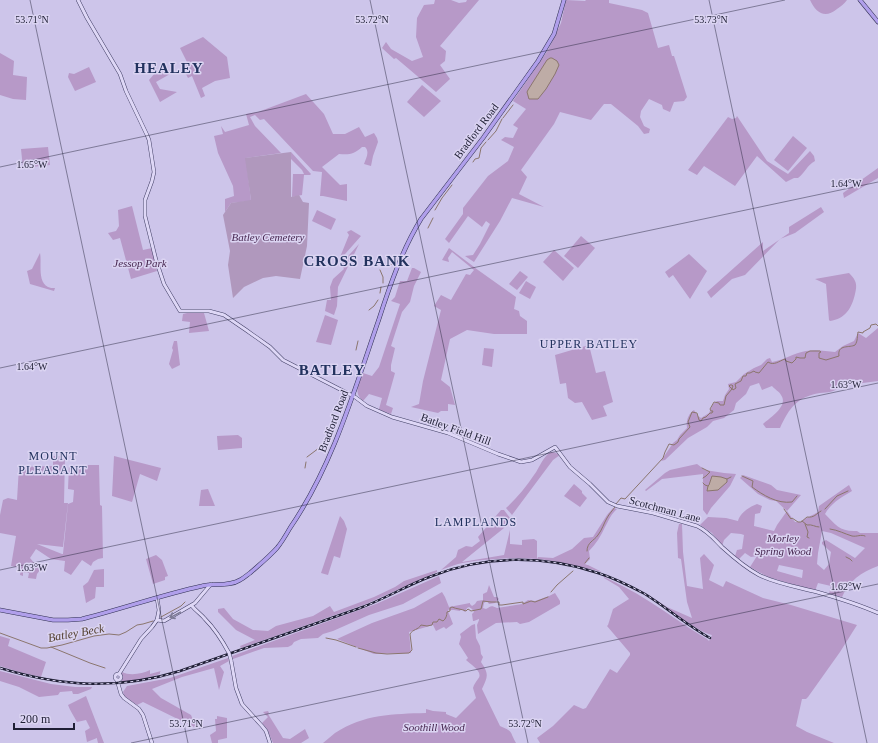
<svg xmlns="http://www.w3.org/2000/svg" width="878" height="743" font-family="Georgia,serif">
  <style>
    .green { fill: #b799c8; fill-rule: evenodd }
    .cemetery { fill: #b098bd }
    .water { fill: #beaca6; stroke: #8b766e }
    .lines { fill: none; stroke-linecap: round; stroke-linejoin: round }
    .stream { stroke: #8b766e; stroke-width: 1 }
    .secondary-casing { stroke: #413f65; stroke-width: 4 }
    .primary-casing { stroke: #303052; stroke-width: 4.5 }
    .secondary { stroke: #ded7f6; stroke-width: 3 }
    .primary { stroke: #b09feb; stroke-width: 3.5 }
    .rail-casing { stroke: #1f1f35; stroke-width: 2.5 }
    .rail { stroke: #dbd4f2; stroke-width: 1; stroke-dasharray: 3; stroke-linecap: butt }
    .secondary-bridge-casing { stroke: #413f65; stroke-width: 4; stroke-linecap: butt }
    .secondary-bridge { stroke: #ded7f6; stroke-width: 3 }
    .oneway { stroke: #7e7b96 }
    .ticks { fill: none; stroke: #1f1f35; stroke-width: 1; stroke-opacity: 0.45 }
    .labels { text-anchor: middle; stroke-width: 3; stroke-linejoin: round; paint-order: stroke }
    .street-label { font-size: 11px; fill: #1f1f35; stroke: #dbd4f2 }
    .park-label { font-size: 11px; font-style: italic; fill: #472750; stroke: #dbd4f2 }
    .neighbourhood-label { font-size: 12px; letter-spacing: 1px; fill: #22325e; stroke: #dbd4f2 }
    .water-label { font-size: 12px; font-style: italic; fill: #534030; stroke: #dbd4f2 }
    .district-label { font-size: 15px; font-weight: bold; letter-spacing: 1px; fill: #22325e; stroke: #dbd4f2 }
    .ticks-label { font-size: 10px; text-anchor: middle; fill: #1f1f35; stroke: #dbd4f2; stroke-width: 3; stroke-linejoin: round; paint-order: stroke }
  </style>
  <rect width="100%" height="100%" fill="#cdc5ea"/>
  <g class="green">
    <polygon points="435,0 451,0 459,3 466,2 467,0 479,0 440,46 446,51 445,61 440,65 450,79 436,92 396,58 394,59 382,48 386,42 391,49 412,61 423,57 416,37 417,18 424,5 434,4"/>
    <polygon points="566,0 585,1 586,0 609,0 609,3 642,10 648,13 658,48 669,45 672,56 674,56 687,97 684,101 674,102 670,112 663,109 662,105 649,99 641,111 640,117 644,126 650,129 649,133 644,134 638,126 611,104 604,104 591,120 560,112 554,124 521,170 527,177 519,194 544,207 512,198 500,221 474,262 465,256 473,255 480,244 490,224 486,221 482,227 468,216 449,243 445,239 463,214 463,208 488,176 508,161 514,147 501,140 505,137 513,138 518,128 513,125 526,109 513,101 548,50 561,23"/>
    <path d="M 810,0 L 847,0 C 844,4 841,6 837,9 C 825,19 816,13 810,0 Z"/>
    <polygon points="203,37 227,57 230,78 215,81 202,88 205,96 201,98 192,76 188,78 183,68 188,64 180,48"/>
    <polygon points="0,53 14,61 13,75 27,77 26,100 13,99 0,95"/>
    <polygon points="167,66 170,74 156,82 160,89 177,92 160,102 149,80 155,73"/>
    <polygon points="89,67 96,82 75,91 68,77 69,73 74,74"/>
    <polygon points="422,85 441,101 424,117 407,102"/>
    <path d="M 306,94 L 324,114 L 333,134 L 345,134 L 359,127 L 365,137 L 374,133 L 377,138 L 378,142 L 373,156 L 371,166 L 364,164 C 366,158 370,152 365,147 L 362,147 C 354,154 350,155 339,154 L 322,167 L 340,185 L 347,184 L 347,201 L 323,196 L 320,196 L 322,172 L 313,171 L 264,119 L 260,120 L 255,115 L 250,117 L 255,126 L 281,153 L 246,158 L 251,201 L 231,203 L 225,212 L 225,199 L 234,196 L 233,186 L 218,153 L 214,136 L 223,134 L 221,126 L 225,132 L 249,125 L 246,114 L 258,112 Z"/>
    <path d="M 737,116 L 767,161 L 788,174 L 810,151 L 814,156 L 815,161 C 807,165 805,173 798,178 L 794,178 L 786,182 L 757,156 L 735,186 L 704,166 L 697,175 L 688,170 L 728,117 L 732,119 L 736,118 Z"/>
    <polygon points="793,136 807,148 788,171 774,160"/>
    <polygon points="48,147 50,165 23,168 21,149"/>
    <polygon points="291,152 311,174 310,175 304,175 302,195 292,197 293,174 304,174 302,170 291,159"/>
    <polygon points="878,168 878,178 844,198 843,193"/>
    <polygon points="132,206 143,250 152,248 157,271 131,279 120,238 113,240 108,233 116,231 119,226 118,210"/>
    <polygon points="821,207 824,212 795,233 780,239 745,275 732,279 711,298 707,292 763,242 763,251 789,233 789,227"/>
    <polygon points="317,210 336,219 331,230 312,221"/>
    <polygon points="351,230 361,236 338,262 349,235 347,232"/>
    <polygon points="581,236 595,248 578,268 564,256"/>
    <polygon points="359,244 338,287 337,306 334,315 325,311 327,300 331,300 330,287 333,279 344,269 341,264"/>
    <polygon points="449,248 478,270 516,297 514,309 519,311 520,316 527,321 527,334 494,334 467,330 450,339 441,380 450,387 455,405 448,404 448,411 441,411 438,413 411,407 419,404 423,381 441,310 434,306 441,295 451,300 466,274 470,275 474,270 452,252 448,258 449,262 442,260"/>
    <polygon points="554,250 574,268 563,281 543,262"/>
    <path d="M 40,253 C 42,262 37,282 48,287 C 50,288 52,288 55,288 L 54,291 L 30,284 L 27,271 L 32,269 Z"/>
    <polygon points="689,254 707,271 690,299 673,275 669,278 665,272"/>
    <path d="M 412,268 L 414,268 L 421,272 L 414,286 L 410,302 L 402,312 L 391,346 L 395,348 L 391,365 L 391,371 L 395,373 L 386,405 L 393,408 L 391,414 L 380,410 L 379,409 L 382,398 L 369,394 L 363,401 C 353,392 359,384 363,373 L 372,376 L 379,367 L 400,304 L 391,301 L 395,297 L 400,281 L 407,281 Z"/>
    <polygon points="520,271 528,277 517,290 509,284"/>
    <path d="M 849,273 C 851,275 854,278 855,281 C 857,285 856,290 855,294 C 852,308 845,319 830,321 L 829,320 L 826,284 L 815,279 Z"/>
    <polygon points="526,281 536,287 530,299 519,293"/>
    <polygon points="187,313 204,313 209,331 189,333 190,322 182,321 183,314"/>
    <polygon points="325,315 338,320 331,345 316,342"/>
    <path d="M 878,328 L 878,381 L 840,386 C 834,393 828,392 820,393 C 797,397 789,408 780,428 L 766,428 L 763,424 C 770,418 789,406 781,395 C 779,391 774,389 772,386 L 762,390 L 759,383 L 750,386 L 746,394 L 736,403 L 734,410 L 724,418 L 713,421 L 707,427 L 688,438 L 665,460 L 661,461 L 673,443 L 677,440 L 680,435 L 687,428 C 686,421 688,414 694,410 L 698,416 L 701,418 L 709,413 L 713,404 L 717,401 L 723,401 L 725,395 L 729,389 L 728,384 L 736,382 L 744,374 L 754,368 L 761,365 L 767,359 L 770,358 L 772,362 C 784,360 794,353 806,351 C 816,349 826,351 835,352 L 843,346 L 854,341 L 858,333 L 866,338 Z"/>
    <polygon points="174,341 177,341 180,365 172,369 169,364 173,350 172,348"/>
    <polygon points="589,345 596,373 605,371 613,402 603,406 607,416 592,420 582,402 575,403 568,398 566,383 560,384 555,355"/>
    <polygon points="484,348 494,349 492,367 482,365"/>
    <polygon points="238,435 242,438 242,448 218,450 217,436"/>
    <path d="M 551,452 L 556,453 L 560,455 L 553,460 L 512,515 L 506,508 C 517,498 526,487 534,475 C 540,467 543,456 551,452 Z"/>
    <polygon points="53,456 65,456 64,503 68,503 63,547 37,544 62,554 63,554 68,504 73,502 74,490 68,489 69,465 83,466 83,474 84,465 99,465 100,505 102,506 103,558 98,559 93,562 91,566 82,560 71,575 64,571 65,561 51,559 36,549 30,558 40,570 37,574 36,579 28,578 29,573 23,572 23,576 20,575 21,568 11,566 16,536 0,533 0,515 3,500 8,498 17,500 19,467 53,466"/>
    <polygon points="114,456 161,468 157,481 140,474 132,502 112,496"/>
    <polygon points="697,464 705,470 724,473 736,474 730,486 711,508 707,515 703,510 703,474 662,479 646,491 645,490 665,473 670,470"/>
    <path d="M 743,475 L 771,485 L 777,490 L 801,495 L 787,511 L 792,518 L 795,522 L 801,522 C 806,517 812,516 818,512 L 819,506 L 849,485 L 852,491 C 842,497 831,503 825,514 C 836,525 840,532 857,531 L 860,533 L 878,533 L 878,566 C 861,572 849,581 842,597 L 829,594 L 831,586 L 818,583 L 815,591 L 768,577 L 750,567 L 757,556 L 751,557 L 745,553 L 739,559 L 735,556 L 737,550 L 742,549 L 744,535 L 741,534 L 731,533 L 724,540 L 722,546 L 712,533 L 700,525 L 708,517 L 726,518 L 738,521 C 740,513 749,507 757,504 L 762,506 L 760,513 L 755,514 L 754,526 L 774,531 L 777,525 L 787,511 L 776,501 L 770,500 L 758,494 L 740,478 ZM 822,531 L 831,533 L 865,548 L 855,558 L 826,540 L 822,542 L 822,544 L 831,552 L 829,564 L 824,570 L 817,564 L 818,553 ZM 779,565 L 803,570 L 802,578 L 777,571 Z"/>
    <polygon points="574,484 582,491 582,493 587,498 580,507 564,496"/>
    <polygon points="208,489 215,506 199,506 201,490"/>
    <path d="M 613,508 L 617,509 C 611,514 609,520 605,527 C 601,536 596,544 589,551 L 590,559 L 585,564 L 587,565 L 588,565 L 602,572 C 581,567 560,561 538,559 C 514,557 482,559 458,564 C 452,566 446,568 441,570 L 456,557 L 458,550 L 466,546 L 472,547 L 480,541 L 478,537 L 501,510 L 504,510 L 510,518 L 504,528 L 462,562 L 504,555 L 510,530 L 510,544 L 522,545 L 522,540 L 534,539 L 537,541 L 537,559 L 538,557 L 553,558 L 572,549 L 584,538 L 593,537 L 607,515 Z"/>
    <polygon points="340,516 344,521 347,529 340,558 334,556 328,575 321,573"/>
    <path d="M 679,524 L 682,524 L 683,552 L 687,586 L 703,589 L 700,558 L 704,554 L 714,565 L 709,580 L 723,587 L 726,581 L 763,598 L 791,605 L 857,625 L 840,652 L 808,697 L 806,699 L 802,699 L 796,726 L 807,732 L 834,743 L 540,743 L 537,738 L 553,726 L 574,705 L 583,709 L 586,708 L 610,669 L 617,673 L 630,655 L 630,653 L 607,626 L 608,625 L 613,609 L 629,599 L 619,587 L 604,578 L 604,577 C 619,584 633,591 647,600 C 667,612 686,627 707,639 L 709,641 L 712,635 C 699,633 660,603 647,594 L 667,607 L 692,618 L 687,602 L 681,559 L 678,558 L 677,533 Z"/>
    <polygon points="156,555 162,560 168,576 165,577 165,580 153,584 146,559"/>
    <polygon points="104,569 104,587 96,587 95,598 86,603 83,586 88,582 94,570"/>
    <polygon points="437,570 437,572 366,604 241,648 240,646 255,640 236,630 218,612 218,609 224,608 233,619 253,630 268,631 276,626 313,616 330,606 334,612 374,597 395,587 404,581"/>
    <polygon points="439,576 441,583 403,604 369,615 333,631 323,634 318,638 301,639 294,642 292,645 288,647 264,648 233,659 232,656 376,604"/>
    <path d="M 489,585 L 494,597 L 497,597 L 499,599 L 495,603 L 489,604 L 487,601 L 484,603 L 483,608 L 486,609 C 491,606 491,605 497,608 L 522,604 L 528,600 L 535,601 L 549,596 L 555,593 L 560,601 L 560,604 L 529,622 L 520,624 L 517,622 L 496,623 L 478,634 L 477,625 L 479,620 L 479,619 L 474,621 L 473,621 L 472,614 L 474,612 L 472,609 L 469,607 L 467,608 L 465,612 L 461,609 L 460,611 L 454,610 L 449,610 L 449,609 L 448,611 L 453,624 L 446,629 L 444,627 L 436,631 L 433,625 L 409,632 L 411,653 L 374,654 L 337,639 L 372,623 L 414,608 L 442,592 L 445,597 L 449,607 L 470,603 L 470,604 L 472,606 L 475,604 L 477,601 L 483,600 L 483,594 L 487,592 Z"/>
    <path d="M 475,624 L 476,638 L 480,646 L 481,654 L 483,657 L 481,662 C 489,674 488,676 482,689 L 500,726 C 514,732 509,731 516,743 L 323,743 C 327,740 331,736 335,733 C 364,714 393,714 426,713 L 426,709 L 433,711 L 446,712 L 446,714 L 456,718 L 476,698 L 473,688 C 474,684 476,682 478,679 C 484,672 471,665 466,660 L 468,658 L 459,644 L 461,637 L 460,634 L 472,625 Z"/>
    <polygon points="0,636 10,639 8,646 46,662 41,677 19,672 0,666"/>
    <polygon points="228,658 229,661 220,666 224,672 219,690 214,668 182,677 152,689 161,698 191,715 196,728 143,702 137,705 125,697 123,692 127,686 170,678"/>
    <path d="M 150,670 L 150,674 L 161,671 L 160,672 L 160,674 L 139,680 L 122,682 L 122,672 C 130,676 142,674 150,670 Z"/>
    <polygon points="0,671 51,684 75,687 92,687 91,689 78,694 73,694 72,691 60,692 58,695 39,697 19,687 0,681"/>
    <path d="M 86,696 L 104,743 L 98,743 L 97,739 L 97,738 L 87,742 L 85,731 L 90,728 L 86,720 L 77,722 C 74,716 70,711 68,705 Z"/>
    <polygon points="268,711 269,713 268,714 283,738 290,739 305,729 309,738 301,743 273,743 267,729 262,723 268,717 263,712"/>
    <polygon points="217,716 227,718 227,738 218,740 218,743 212,743 210,735 216,731 215,719 217,719"/>
  </g>
  <polygon class="cemetery" points="291,152 291,197 299,195 303,202 309,203 307,246 300,279 276,276 263,278 244,287 233,298 228,265 230,251 223,215 231,203 251,200 245,158"/>
  <g class="water">
    <polygon points="550,58 552,58 557,61 559,65 555,74 546,89 538,99 529,99 527,92 528,90 547,60"/>
    <polygon points="712,476 721,477 727,479 727,482 718,490 707,491 708,486 709,485"/>
  </g>
  <g class="lines">
    <g class="stream">
      <polyline points="503,118 513,105"/>
      <polyline points="488,140 496,131 502,119"/>
      <polyline points="473,162 475,159 479,158 481,148 486,142"/>
      <polyline points="435,210 442,198 452,185"/>
      <polyline points="428,228 433,218"/>
      <polyline points="388,265 391,265 395,261"/>
      <polyline points="380,270 383,277 383,283"/>
      <polyline points="380,293 381,287"/>
      <polyline points="369,310 374,306 378,300"/>
      <polyline points="356,350 358,341"/>
      <polyline points="307,457 331,439"/>
      <polyline points="305,468 306,462"/>
      <polyline points="702,468 710,472 706,476 703,478"/>
      <path d="M 742,476 L 753,481 L 752,487 C 763,495 777,504 792,502 L 797,496"/>
      <polyline points="727,479 731,477"/>
      <polyline points="703,483 705,485 708,486"/>
      <path d="M 616,504 L 621,498 L 625,499 L 663,458 L 665,452 L 669,444 L 674,445 L 678,442 L 679,439 L 690,427 L 688,422 L 692,412 L 697,413 L 699,420 L 701,421 L 703,418 L 706,417 L 710,413 L 712,413 L 713,411 L 711,411 L 710,409 L 714,402 L 719,403 L 720,405 L 724,405 L 726,396 L 732,389 L 729,386 L 730,385 L 732,385 L 733,386 L 732,388 L 733,390 L 736,388 L 735,384 L 741,381 L 743,376 L 746,376 L 747,373 L 750,373 L 754,371 L 755,372 L 759,373 L 768,362 C 774,366 779,361 785,359 L 786,361 L 792,363 L 796,359 L 796,357 L 800,358 L 805,358 L 806,353 L 810,351 L 820,351 L 821,352 L 819,353 L 819,358 L 826,360 L 839,356 C 837,344 850,348 855,345 C 858,341 857,336 858,332 L 863,333 L 863,332 L 870,328 L 871,325 L 876,324 L 878,326"/>
      <path d="M 784,509 L 791,519 L 792,518 L 798,522 L 801,522 L 807,517 C 814,518 816,514 821,511"/>
      <polyline points="825,509 837,496 848,491"/>
      <path d="M 802,521 L 807,525 C 812,524 815,527 819,527"/>
      <polyline points="805,524 808,532 807,537 809,538"/>
      <path d="M 830,529 C 838,530 845,534 852,536 C 857,537 861,534 865,536"/>
      <path d="M 587,551 C 587,542 594,541 598,535 C 602,530 604,523 607,518 C 609,514 613,510 615,507"/>
      <polyline points="846,557 850,559 852,561"/>
      <polyline points="585,563 589,558"/>
      <polyline points="551,592 557,585 573,571"/>
      <polyline points="161,617 181,606 185,602"/>
      <polyline points="0,633 41,648 47,648 62,645 94,636 109,634 119,635 126,632 137,625 143,624 153,621"/>
      <polyline points="326,638 336,640 356,647"/>
      <polyline points="51,647 90,663 105,668"/>
      <path d="M 358,648 L 376,653 L 387,654 L 409,653 L 412,650 L 410,634 C 413,629 418,630 421,625 L 427,626 L 432,625 L 433,622 L 437,622 L 439,619 L 443,621 C 446,619 447,615 447,612 L 450,611 L 450,608 L 452,607 C 456,609 462,609 466,611 L 468,609 L 471,611 L 481,609 L 483,601 L 491,602 L 499,602 L 499,605 L 502,605 L 523,602 L 523,604 L 531,601 L 535,602 L 548,597"/>
    </g>
    <g class="secondary-casing">
      <g id="secondary">
        <path d="M 78,0 L 87,18 L 120,74 L 126,91 L 147,135 L 149,140 L 154,172 L 152,181 L 145,200 L 145,216 L 156,260 L 164,284 L 180,311 L 209,311 L 224,315 L 246,330 L 270,347 L 283,360 L 355,397 L 367,406 L 392,417 L 448,433 L 498,454 L 521,462 L 532,460 L 555,447 L 570,467 L 590,484 L 608,502 L 617,506 L 653,513 L 697,526 C 709,532 713,538 722,547 C 733,557 746,568 759,575 C 777,584 798,587 817,592 C 838,598 858,604 878,613"/>
        <path d="M 192,606 C 196,611 201,614 205,619 C 215,629 222,640 229,653"/>
        <polyline points="157,620 164,621 195,603 211,584"/>
        <polyline points="231,660 236,688 242,704 262,726 266,731 270,743"/>
        <circle cx="118" cy="677" r="3"/>
        <polyline points="119,674 141,639 152,627 157,620 159,610 157,598"/>
        <polyline points="117,680 121,694 124,698 139,709 143,715 152,743"/>
      </g>
    </g>
    <g class="primary-casing">
      <g id="primary">
        <polyline points="860,0 878,22"/>
        <path d="M 0,610 L 53,620 L 68,620 L 82,619 C 122,609 161,595 202,586 C 214,583 229,587 240,580 C 244,578 247,575 250,573 C 259,565 269,557 277,548 C 282,542 286,535 290,528 C 333,465 354,391 379,319 C 390,285 402,250 421,219 L 483,138 L 538,61 L 554,34 L 564,0"/>
      </g>
    </g>
    <use href="#secondary" class="secondary"/>
    <use href="#primary" class="primary"/>
    <g class="rail-casing">
      <path id="rail" d="M 0,668 C 62,687 118,690 180,671 C 240,650 300,629 360,608 C 385,599 407,585 432,576 C 485,555 544,555 598,573 C 614,578 630,586 645,594 C 667,608 687,625 710,638"/>
    </g>
    <use href="#rail" class="rail"/>
    <g class="secondary-bridge-casing">
      <polyline id="secondary-bridge" points="229,653 231,660"/>
    </g>
    <use href="#secondary-bridge" class="secondary-bridge"/>
  </g>
  <defs><path id="oneway-shaft" d="M-6 0H5M1.5-3L5.5 0L1.5 3" fill="none" stroke-width="1.6" stroke-linecap="round" stroke-linejoin="round"/></defs>
  <use class="oneway" href="#oneway-shaft" transform="translate(175 615) rotate(152)"/>
  <path class="ticks" d="M 30,0 L 188,743M 370,0 L 528,743M 709,0 L 867,743M 0,167 L 785,0M 0,368 L 878,182M 0,570 L 878,383M 131,743 L 878,584"/>
  <g class="labels">
    <g class="street-label">
      <text transform="translate(476 131) rotate(-53)" y="4">Bradford Road</text>
      <text transform="translate(333 421) rotate(-69)" y="4">Bradford Road</text>
      <text transform="translate(456 429) rotate(20)" y="4">Batley Field Hill</text>
      <text transform="translate(665 509) rotate(15)" y="4">Scotchman Lane</text>
    </g>
    <g class="park-label">
      <text x="268" y="241">Batley Cemetery</text>
      <text x="140" y="267">Jessop Park</text>
      <text x="783" y="542">Morley<tspan x="783" dy="13">Spring Wood</tspan></text>
      <text x="434" y="731">Soothill Wood</text>
    </g>
    <g class="neighbourhood-label">
      <text x="589" y="348">UPPER BATLEY</text>
      <text x="53" y="460">MOUNT<tspan x="53" dy="14">PLEASANT</tspan></text>
      <text x="476" y="526">LAMPLANDS</text>
    </g>
    <g class="water-label">
      <text transform="translate(76 633) rotate(-10)" y="4">Batley Beck</text>
    </g>
    <g class="district-label">
      <text x="169" y="73">HEALEY</text>
      <text x="357" y="266">CROSS BANK</text>
      <text x="332" y="375">BATLEY</text>
    </g>
  </g>
  <g class="ticks-label">
    <text x="32" y="23">53.71°N</text>
    <text x="372" y="23">53.72°N</text>
    <text x="711" y="23">53.73°N</text>
    <text x="32" y="168">1.65°W</text>
    <text x="846" y="187">1.64°W</text>
    <text x="32" y="370">1.64°W</text>
    <text x="846" y="388">1.63°W</text>
    <text x="32" y="571">1.63°W</text>
    <text x="846" y="590">1.62°W</text>
    <text x="186" y="727">53.71°N</text>
    <text x="525" y="727">53.72°N</text>
  </g>
  <path d="M14 723v6h60v-6" fill="none" stroke="#1f1f35" stroke-width="2"/>
  <text x="20" y="723" font-size="12" fill="#1f1f35" stroke="#dbd4f2" stroke-width="3" paint-order="stroke">200 m</text>
</svg>
